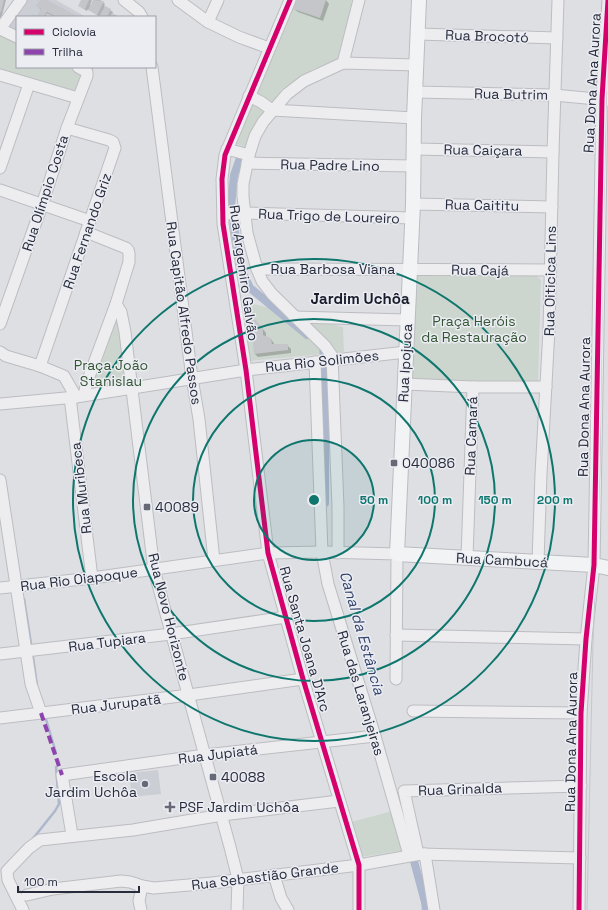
<svg xmlns="http://www.w3.org/2000/svg" width="608" height="910" font-family="'Space Grotesk',sans-serif">
  <style>
    .built { fill: #ccced6 }
    .green { fill: #cdd6ce }
    .shadow { fill: #0003 }
    .lines { fill: none; stroke-linecap: round; stroke-linejoin: round }
    .stream { stroke: #adb7cd; stroke-width: 2.5 }
    .canal { stroke: #adb7cd; stroke-width: 8 }
    .building { fill: #c4c6ca }
    .minor-casing { stroke: #bcbdc1; stroke-width: 13 }
    .major-casing { stroke: #bbbcc1; stroke-width: 16 }
    .minor { stroke: #ededf0; stroke-width: 11 }
    .major { stroke: #f2f3f4; stroke-width: 14 }
    .tram { stroke: #c6c7cb; stroke-width: 1 }
    .quiet { stroke: #8e44ad; stroke-width: 4; stroke-dasharray: 8 4; stroke-linecap: butt }
    .cycleway-casing { stroke: #ebedf3; stroke-width: 8 }
    .cycleway { stroke: #d6006c; stroke-width: 5 }
    .ring { fill: none; stroke: #0f766e; stroke-width: 2 }
    .poi-dot { fill: #676a76; stroke: #ebedf3; stroke-width: 1.5 }
    .labels { text-anchor: middle; stroke-width: 3; stroke-linejoin: round; paint-order: stroke }
    .street-label { font-size: 14px; fill: #272b3b; stroke: #ebedf3 }
    .park-label { font-size: 14px; fill: #355635; stroke: #ebedf3 }
    .poi-label { font-size: 14px; fill: #272b3b; stroke: #ebedf3; text-anchor: start }
    .neighbourhood-label { font-size: 15px; font-weight: bold; fill: #191c2b; stroke: #ebedf3 }
    .water-label { font-size: 15px; font-style: italic; fill: #33436c; stroke: #ebedf3 }
    .centre { fill: #0f766e; stroke: #ebedf3; stroke-width: 2 }
    .ring-label { font-size: 12px; text-anchor: middle; font-weight: bold; fill: #0f766e; stroke: #ebedf3; stroke-width: 3; stroke-linejoin: round; paint-order: stroke }
  </style>
  <rect width="100%" height="100%" fill="#dedfe3"/>
  <g class="built">
    <polygon points="25,0 56,0 86,17 17,17 17,33 6,28"/>
    <polygon points="158,770 161,794 132,797 129,773"/>
  </g>
  <g class="green">
    <polygon points="288,0 352,0 343,55 336,60 313,69 282,89 273,102 254,150 228,141"/>
    <polygon points="0,35 17,41 17,67 70,67 85,72 75,95 0,69"/>
    <polygon points="420,272 537,276 541,280 538,382 409,381 410,279"/>
    <polygon points="242,301 343,327 344,352 250,361 247,359 241,302"/>
    <polygon points="115,318 118,319 126,382 123,385 91,389 91,387"/>
    <polygon points="393,811 405,850 361,857 351,822"/>
  </g>
  <g class="shadow">
    <polygon points="0,0 6,0 0,23"/>
    <polygon points="41,0 45,0 77,17 55,17 47,13 45,17 39,17 41,10 38,6"/>
    <polygon points="82,0 92,0 90,5 91,6 94,0 100,0 105,4 104,6 113,12 112,14 118,17 100,17 88,9 87,11 79,6"/>
    <polygon points="297,0 326,0 329,4 323,21 298,12 294,9"/>
    <polygon points="259,324 266,333 266,337 271,339 275,345 287,345 291,349 291,353 258,357 255,354"/>
  </g>
  <g class="lines">
    <g class="stream">
      <polyline points="24,599 31,644"/>
      <polyline points="33,657 37,686"/>
      <polyline points="45,716 56,753"/>
      <polyline points="31,841 55,811 59,804 56,767"/>
    </g>
    <g class="canal">
      <polyline points="241,155 234,175 231,207 241,269 250,288 307,335"/>
      <polyline points="320,344 323,347 325,368 325,503"/>
      <polyline points="411,850 425,902 426,910"/>
    </g>
  </g>
  <g class="building">
    <polygon points="0,0 4,0 1,12 0,12"/>
    <polygon points="40,0 47,0 79,17 56,17 47,12 44,17 32,17 33,14 37,16 41,9 36,6"/>
    <polygon points="81,0 89,0 85,9 78,6"/>
    <polygon points="93,0 104,1 97,15 88,10"/>
    <polygon points="296,0 326,0 320,18 293,9"/>
    <polygon points="105,6 111,9 107,17 99,17"/>
    <polygon points="112,13 120,17 110,17"/>
    <polygon points="250,319 256,320 263,329 263,335 271,338 272,344 288,344 288,350 254,354"/>
  </g>
  <g class="lines">
    <g class="minor-casing">
      <g id="minor">
        <polyline points="124,0 139,12 142,17"/>
        <polyline points="178,0 208,22 239,37 269,48"/>
        <polyline points="290,0 225,155 222,179 223,224 246,370 268,553 303,679 359,865 359,910"/>
        <polyline points="208,22 218,0"/>
        <polyline points="0,29 21,0"/>
        <polyline points="0,29 17,37"/>
        <polyline points="417,34 557,38"/>
        <polyline points="343,63 359,0"/>
        <polyline points="152,67 192,378 199,419 214,560"/>
        <polyline points="0,75 78,98"/>
        <polyline points="415,92 554,95 607,100"/>
        <polyline points="249,96 261,102 272,110 414,118"/>
        <polyline points="227,149 249,155"/>
        <polyline points="414,149 553,152"/>
        <polyline points="247,163 413,166"/>
        <polyline points="0,168 29,84"/>
        <polyline points="0,190 90,221"/>
        <polyline points="413,204 552,207"/>
        <polyline points="223,214 245,213 412,218"/>
        <polyline points="257,269 550,270"/>
        <polyline points="116,304 121,312 125,332 154,570 230,847 238,879 237,910"/>
        <polyline points="294,317 407,320"/>
        <polyline points="0,324 42,205 67,128 87,76 87,72 78,67"/>
        <polyline points="0,352 6,356 40,366 64,376 76,397"/>
        <polyline points="315,362 322,552 328,584 375,736 409,855"/>
        <polyline points="40,366 115,148 113,142 109,140 67,128"/>
        <polyline points="405,384 473,387 546,387"/>
        <polyline points="84,395 87,382 116,304 129,262 129,253 128,250 126,248 86,232"/>
        <polyline points="70,397 92,578"/>
        <polyline points="0,404 76,397 246,370 406,352"/>
        <polyline points="0,480 31,684 41,713"/>
        <polyline points="338,553 338,507 332,356 325,346 272,294 262,281 257,269 247,233 243,196 243,184 249,155 255,136 263,122 287,94 304,81 343,63 416,65"/>
        <polyline points="467,558 473,387"/>
        <polyline points="538,562 541,474 549,330 553,152 558,0"/>
        <polyline points="0,588 92,578 268,553 323,552 397,554 396,679"/>
        <polyline points="396,635 586,639"/>
        <polyline points="0,654 171,634 286,617"/>
        <polyline points="413,711 581,713"/>
        <polyline points="0,718 189,695 303,679"/>
        <polyline points="72,835 62,775 205,755 375,736"/>
        <polyline points="418,854 404,791 581,786"/>
        <polyline points="425,854 434,910"/>
        <polyline points="274,875 281,898 288,910"/>
        <polyline points="27,895 53,889 121,881 130,882 142,886 154,888 212,883 359,865 421,854 580,858"/>
        <polyline points="23,910 8,880 7,871 29,848 40,840 133,830 222,815 339,801"/>
        <polyline points="141,910 139,901 142,886"/>
        <polyline points="579,910 581,713 586,639 594,565 602,99 608,0"/>
      </g>
    </g>
    <g class="major-casing">
      <polyline id="major" points="419,0 414,118 413,204 397,554 594,565 608,568"/>
    </g>
    <use href="#minor" class="minor"/>
    <use href="#major" class="major"/>
    <polyline class="tram" points="587,910 593,643 600,472 603,246 608,27"/>
    <polyline class="quiet" points="41,713 62,775"/>
    <g class="cycleway-casing">
      <g id="cycleway">
        <polyline points="290,0 225,155 222,179 223,224 246,370 268,553 303,679 359,865 359,910"/>
        <polyline points="579,910 581,713 586,639 594,565 602,99 608,0"/>
      </g>
    </g>
    <use href="#cycleway" class="cycleway"/>
  </g>
  <circle cx="314" cy="500" r="60" fill="#0f766e" fill-opacity=".12"/>
  <g class="ring">
    <circle cx="314" cy="500" r="60"/>
    <circle cx="314" cy="500" r="121"/>
    <circle cx="314" cy="500" r="181"/>
    <circle cx="314" cy="500" r="241"/>
  </g>
  <g class="poi-dot">
    <rect x="390" y="459" width="8" height="8" rx="2"/>
    <rect x="143" y="503" width="8" height="8" rx="2"/>
    <rect x="209" y="773" width="8" height="8" rx="2"/>
    <circle cx="145" cy="784" r="4"/>
    <path d="M168 801h4v4h4v4h-4v4h-4v-4h-4v-4h4z"/>
  </g>
  <g class="labels">
    <g class="street-label">
      <text transform="translate(487 36) rotate(2)" y="5">Rua Brocotó</text>
      <text transform="translate(592 83) rotate(-87)" y="5">Rua Dona Ana Aurora</text>
      <text transform="translate(511 94) rotate(1)" y="5">Rua Butrim</text>
      <text transform="translate(483 150) rotate(1)" y="5">Rua Caiçara</text>
      <text transform="translate(330 165) rotate(1)" y="5">Rua Padre Lino</text>
      <text transform="translate(45 193) rotate(-72)" y="5">Rua Olímpio Costa</text>
      <text transform="translate(482 205) rotate(1)" y="5">Rua Caititu</text>
      <text transform="translate(329 216) rotate(2)" y="5">Rua Trigo de Loureiro</text>
      <text transform="translate(87 231) rotate(-71)" y="5">Rua Fernando Griz</text>
      <text x="333" y="274">Rua Barbosa Viana</text>
      <text transform="translate(480 270) rotate(1)" y="5">Rua Cajá</text>
      <text transform="translate(244 273) rotate(82)" y="5">Rua Argemiro Galvão</text>
      <text transform="translate(550 281) rotate(-89)" y="5">Rua Oiticica Lins</text>
      <text transform="translate(184 313) rotate(82)" y="5">Rua Capitão Alfredo Passos</text>
      <text transform="translate(322 361) rotate(-6)" y="5">Rua Rio Solimões</text>
      <text transform="translate(405 363) rotate(-87)" y="5">Rua Ipojuca</text>
      <text transform="translate(584 407) rotate(-89)" y="5">Rua Dona Ana Aurora</text>
      <text transform="translate(471 436) rotate(-88)" y="5">Rua Camará</text>
      <text transform="translate(81 488) rotate(-97)" y="5">Rua Muribeca</text>
      <text transform="translate(502 560) rotate(3)" y="5">Rua Cambucá</text>
      <text transform="translate(79 579) rotate(-7)" y="5">Rua Rio Oiapoque</text>
      <text transform="translate(169 617) rotate(76)" y="5">Rua Novo Horizonte</text>
      <text transform="translate(305 639) rotate(74)" y="5">Rua Santa Joana D'Arc</text>
      <text transform="translate(107 642) rotate(-7)" y="5">Rua Tupiara</text>
      <text transform="translate(361 693) rotate(73)" y="5">Rua das Laranjeiras</text>
      <text transform="translate(116 704) rotate(-7)" y="5">Rua Jurupatã</text>
      <text transform="translate(571 742) rotate(-89)" y="5">Rua Dona Ana Aurora</text>
      <text transform="translate(218 754) rotate(-7)" y="5">Rua Jupiatá</text>
      <text transform="translate(460 789) rotate(-2)" y="5">Rua Grinalda</text>
      <text transform="translate(265 876) rotate(-7)" y="5">Rua Sebastião Grande</text>
    </g>
    <g class="park-label">
      <text x="474" y="326">Praça Heróis<tspan x="474" dy="16">da Restauração</tspan></text>
      <text x="111" y="370">Praça João<tspan x="111" dy="16">Stanislau</tspan></text>
    </g>
    <g class="poi-label">
      <text x="402" y="468">040086</text>
      <text x="155" y="512">40089</text>
      <text x="137" y="781" text-anchor="end">Escola<tspan x="137" dy="16">Jardim Uchôa</tspan></text>
      <text x="221" y="782">40088</text>
      <text x="179" y="812">PSF Jardim Uchôa</text>
    </g>
    <g class="neighbourhood-label">
      <text x="360" y="304">Jardim Uchôa</text>
    </g>
    <g class="water-label">
      <text transform="translate(362 633) rotate(74)" y="5">Canal da Estância</text>
    </g>
  </g>
  <circle cx="314" cy="500" r="6" class="centre"/>
  <g class="ring-label">
    <text x="374" y="504">50 m</text>
    <text x="435" y="504">100 m</text>
    <text x="495" y="504">150 m</text>
    <text x="555" y="504">200 m</text>
  </g>
  <rect x="16" y="16" width="140" height="52" fill="#ebedf3" stroke="#9d9fa9"/>
  <rect x="24" y="29" width="20" height="6" fill="#d6006c" stroke="#9d9fa9"/>
  <text x="52" y="36" font-size="12" fill="#272b3b">Ciclovia</text>
  <rect x="24" y="49" width="20" height="6" fill="#8e44ad" stroke="#9d9fa9"/>
  <text x="52" y="56" font-size="12" fill="#272b3b">Trilha</text>
  <path d="M18 886v6h121v-6" fill="none" stroke="#272b3b" stroke-width="2"/>
  <text x="24" y="886" font-size="12" fill="#272b3b" stroke="#ebedf3" stroke-width="3" paint-order="stroke">100 m</text>
</svg>
